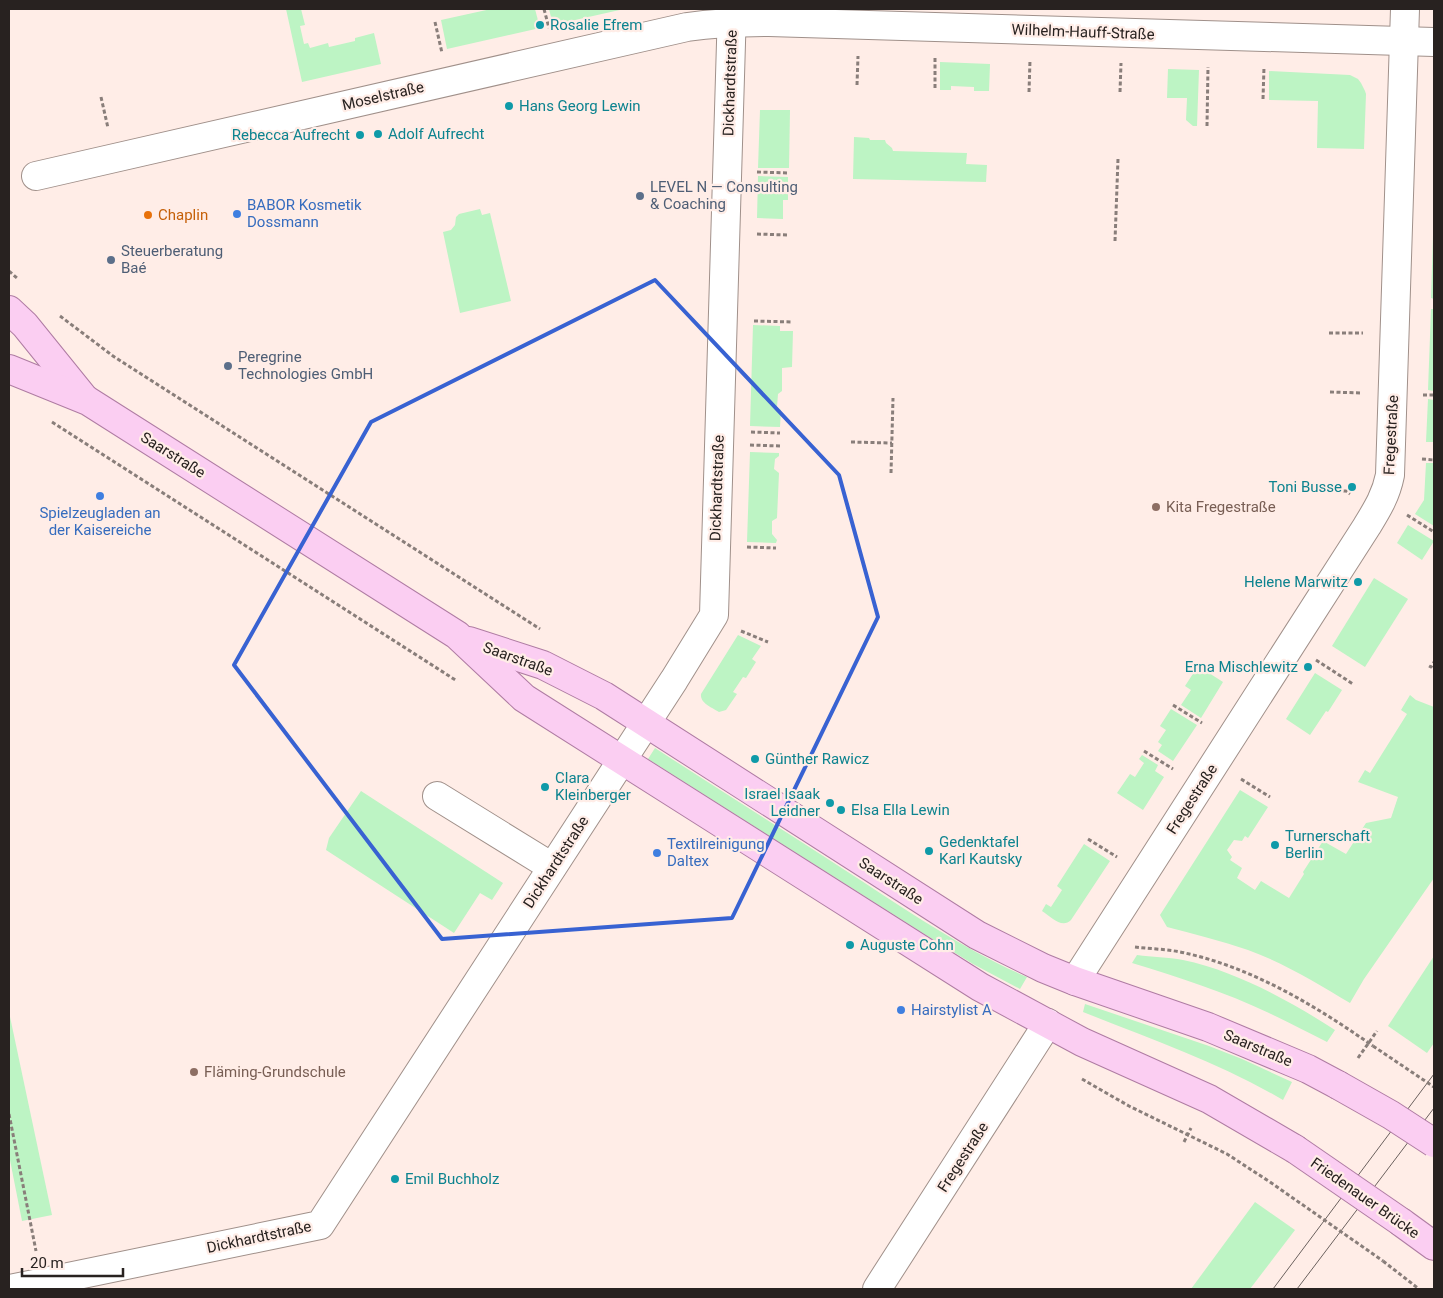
<svg xmlns="http://www.w3.org/2000/svg" width="1443" height="1298" font-family="Roboto,sans-serif">
  <style>
    .green { fill: #bdf4c4 }
    .lines { fill: none; stroke-linecap: round; stroke-linejoin: round }
    .minor-casing { stroke: #a0908a; stroke-width: 30 }
    .major-casing { stroke: #af7ca3; stroke-width: 30 }
    .path { stroke: #897e7a; stroke-width: 3; stroke-dasharray: 4 2.5; stroke-linecap: butt }
    .minor { stroke: #fff; stroke-width: 28 }
    .major { stroke: #fbcef2; stroke-width: 28 }
    .tram { stroke: #6b615e; stroke-width: 1 }
    .major-bridge-casing { stroke: #af7ca3; stroke-width: 30; stroke-linecap: butt }
    .path-bridge { stroke: #897e7a; stroke-width: 3; stroke-dasharray: 4 2.5; stroke-linecap: butt }
    .major-bridge { stroke: #fbcef2; stroke-width: 28 }
    .marked { fill: none; stroke: #3862d2; stroke-width: 4; stroke-linejoin: round }
    .culture-dot { fill: #0f9aa8; stroke: #ffede7; stroke-width: 2 }
    .service-dot { fill: #5c6f8a; stroke: #ffede7; stroke-width: 2 }
    .shop-dot { fill: #3f7fe0; stroke: #ffede7; stroke-width: 2 }
    .food-dot { fill: #e8710a; stroke: #ffede7; stroke-width: 2 }
    .education-dot { fill: #8d6e63; stroke: #ffede7; stroke-width: 2 }
    .labels { text-anchor: middle; stroke-width: 4.5; stroke-linejoin: round; paint-order: stroke }
    .culture-label { font-size: 15px; fill: #0d838f; stroke: #ffede7; text-anchor: start }
    .street-label { font-size: 15px; fill: #282220; stroke: #ffede7 }
    .service-label { font-size: 15px; fill: #4e5e75; stroke: #ffede7; text-anchor: start }
    .shop-label { font-size: 15px; fill: #366cbe; stroke: #ffede7; text-anchor: start }
    .food-label { font-size: 15px; fill: #c56008; stroke: #ffede7; text-anchor: start }
    .education-label { font-size: 15px; fill: #785e54; stroke: #ffede7; text-anchor: start }
  </style>
  <rect width="100%" height="100%" fill="#ffede7"/>
  <g class="green">
    <polygon points="286,9 301,9 305,25 300,26 304,44 308,43 310,48 328,43 329,47 355,41 355,38 374,33 381,64 302,82"/>
    <polygon points="491,9 535,9 540,28 447,49 441,20"/>
    <polygon points="549,9 624,9 553,25"/>
    <polygon points="940,62 990,64 989,91 974,91 974,87 951,86 951,90 940,90"/>
    <polygon points="1168,69 1199,70 1197,126 1193,126 1186,120 1187,98 1167,98"/>
    <polygon points="1269,71 1350,75 1358,79 1361,83 1365,91 1366,94 1364,149 1317,148 1318,101 1269,100"/>
    <polygon points="760,110 790,110 789,168 758,168"/>
    <polygon points="854,137 869,138 870,140 885,140 886,143 892,148 893,151 967,153 966,164 987,165 986,182 853,179"/>
    <polygon points="758,176 788,177 788,200 783,200 783,219 757,218"/>
    <polygon points="1434,205 1434,299 1431,298"/>
    <polygon points="480,209 482,215 490,213 511,301 460,313 443,232 451,230 455,225 456,217 459,214"/>
    <polygon points="1431,309 1434,309 1434,391 1428,390"/>
    <polygon points="753,325 780,326 780,331 793,331 792,367 782,368 782,391 778,394 777,407 781,410 780,427 750,426"/>
    <polygon points="1428,399 1434,400 1434,442 1426,442"/>
    <polygon points="750,452 779,453 779,456 775,459 774,469 779,473 777,518 772,521 772,534 777,540 776,543 747,542"/>
    <polygon points="1426,463 1434,463 1434,526 1415,514 1424,500"/>
    <polygon points="1408,525 1434,541 1422,560 1397,543"/>
    <polygon points="1374,578 1408,599 1365,667 1332,646"/>
    <path d="M 738,635 L 761,646 L 752,659 L 756,662 L 746,678 L 743,677 L 733,692 L 737,694 L 726,710 L 719,712 C 711,707 700,703 701,694 Z"/>
    <polygon points="1198,666 1223,682 1201,718 1181,705 1191,690 1185,686"/>
    <polygon points="1315,673 1342,690 1328,712 1326,711 1310,735 1286,719"/>
    <path d="M 1410,695 L 1416,700 L 1434,707 L 1434,878 L 1364,979 L 1350,1003 C 1317,983 1284,963 1248,950 C 1221,941 1194,934 1167,927 L 1160,915 L 1240,790 L 1268,807 L 1248,838 L 1245,836 L 1242,841 L 1234,840 L 1227,850 L 1232,857 L 1230,860 L 1242,868 L 1237,878 L 1255,890 L 1261,881 L 1289,898 L 1304,874 L 1303,872 L 1323,841 L 1346,854 L 1366,823 L 1391,818 L 1398,797 L 1358,782 L 1365,770 L 1370,773 L 1407,714 L 1401,710 Z"/>
    <polygon points="1171,709 1197,725 1173,761 1158,751 1162,745 1158,742 1166,730 1160,726"/>
    <path d="M 655,748 C 721,791 788,833 854,876 C 908,911 968,952 1027,977 L 1020,989 L 973,964 L 926,935 L 648,759 Z"/>
    <polygon points="1142,755 1158,765 1155,771 1164,777 1143,810 1117,793 1130,774 1135,777 1144,763 1139,759"/>
    <polygon points="361,791 503,883 492,900 480,893 454,933 326,850 329,838"/>
    <path d="M 1084,844 L 1110,861 L 1071,920 C 1062,929 1051,917 1042,911 L 1046,904 L 1051,907 L 1062,890 L 1057,886 Z"/>
    <path d="M 1137,955 C 1152,957 1168,957 1183,960 C 1236,971 1290,1001 1335,1030 L 1327,1042 C 1307,1032 1288,1022 1269,1013 C 1225,992 1178,977 1132,963 Z"/>
    <polygon points="1434,956 1434,1043 1427,1053 1388,1026"/>
    <path d="M 1085,1004 L 1209,1046 L 1242,1059 L 1292,1082 L 1283,1100 C 1220,1063 1151,1039 1083,1012 Z"/>
    <polygon points="9,1012 52,1215 22,1221 9,1155"/>
    <polygon points="1255,1202 1295,1230 1250,1289 1191,1289"/>
  </g>
  <g class="lines">
    <g class="minor-casing">
      <g id="minor">
        <path d="M 36,176 L 687,27 C 715,23 742,22 769,22 L 1434,42"/>
        <polyline points="437,796 552,867"/>
        <path d="M 1075,981 L 1367,526 C 1378,508 1386,495 1390,475 L 1405,9"/>
        <polyline points="10,1289 320,1225 674,680 714,615 732,9"/>
        <polyline points="877,1289 1048,1023"/>
      </g>
    </g>
    <g class="major-casing">
      <g id="major">
        <polyline points="9,310 25,325 84,398"/>
        <polyline points="9,369 88,401 457,635 524,698 980,987 1082,1042 1209,1099 1295,1149"/>
        <polyline points="469,641 543,665 604,696 977,935 1043,968 1075,981 1208,1027 1308,1069 1338,1085"/>
        <polyline points="1401,1222 1434,1246"/>
      </g>
    </g>
    <g class="path">
      <polyline points="544,9 549,28"/>
      <polyline points="435,22 442,53"/>
      <polyline points="857,85 858,56"/>
      <polyline points="935,88 935,58"/>
      <polyline points="1029,92 1030,60"/>
      <polyline points="1120,92 1121,63"/>
      <polyline points="101,97 108,128"/>
      <polyline points="1263,99 1264,67"/>
      <polyline points="1207,126 1208,67"/>
      <polyline points="757,172 789,173"/>
      <polyline points="757,234 787,235"/>
      <polyline points="1115,241 1118,159"/>
      <polyline points="9,271 18,279"/>
      <polyline points="60,316 113,356 540,629"/>
      <polyline points="754,321 793,322"/>
      <polyline points="1329,333 1363,333"/>
      <polyline points="1330,392 1362,393"/>
      <polyline points="1423,395 1434,395"/>
      <polyline points="52,422 457,681"/>
      <polyline points="751,432 780,433"/>
      <polyline points="851,442 892,443"/>
      <polyline points="750,445 780,446"/>
      <polyline points="1422,459 1434,460"/>
      <polyline points="891,473 893,398"/>
      <polyline points="1311,490 1346,491 1350,494"/>
      <polyline points="1407,515 1434,532"/>
      <polyline points="747,547 776,548"/>
      <polyline points="741,631 768,642"/>
      <polyline points="1316,660 1353,684"/>
      <polyline points="1429,666 1431,667 1434,662"/>
      <polyline points="1173,705 1202,723"/>
      <polyline points="1144,751 1173,769"/>
      <polyline points="1241,779 1270,797"/>
      <polyline points="1088,839 1117,857"/>
      <path d="M 1135,947 C 1151,949 1168,949 1185,953 C 1253,968 1316,1006 1373,1046"/>
      <polyline points="1358,1058 1377,1031"/>
      <polyline points="1082,1079 1129,1106 1227,1154 1270,1182"/>
      <polyline points="9,1114 36,1251"/>
      <polyline points="1184,1142 1191,1128"/>
      <polyline points="1383,1261 1419,1289"/>
    </g>
    <use href="#minor" class="minor"/>
    <use href="#major" class="major"/>
    <g class="tram">
      <polyline points="1273,1289 1434,1074"/>
      <polyline points="1297,1289 1434,1108"/>
    </g>
    <g class="major-bridge-casing">
      <g id="major-bridge">
        <polyline points="1338,1085 1391,1115 1434,1143"/>
        <polyline points="1295,1149 1401,1222"/>
      </g>
    </g>
    <g class="path-bridge">
      <polyline points="1373,1046 1434,1087"/>
      <polyline points="1270,1182 1383,1261"/>
    </g>
    <use href="#major-bridge" class="major-bridge"/>
  </g>
  <path class="marked" d="M 655,280 L 839,475 L 878,617 L 732,918 L 442,939 L 234,665 L 371,422 Z"/>
  <g class="culture-dot">
    <circle cx="540" cy="25" r="5"/>
    <circle cx="509" cy="106" r="5"/>
    <circle cx="378" cy="134" r="5"/>
    <circle cx="360" cy="135" r="5"/>
    <circle cx="1352" cy="487" r="5"/>
    <circle cx="1358" cy="582" r="5"/>
    <circle cx="1308" cy="667" r="5"/>
    <circle cx="755" cy="759" r="5"/>
    <circle cx="545" cy="787" r="5"/>
    <circle cx="830" cy="803" r="5"/>
    <circle cx="841" cy="810" r="5"/>
    <circle cx="1275" cy="845" r="5"/>
    <circle cx="929" cy="851" r="5"/>
    <circle cx="850" cy="945" r="5"/>
    <circle cx="395" cy="1179" r="5"/>
  </g>
  <g class="service-dot">
    <circle cx="640" cy="196" r="5"/>
    <circle cx="111" cy="260" r="5"/>
    <circle cx="228" cy="366" r="5"/>
  </g>
  <g class="shop-dot">
    <circle cx="237" cy="214" r="5"/>
    <circle cx="100" cy="496" r="5"/>
    <circle cx="657" cy="853" r="5"/>
    <circle cx="901" cy="1010" r="5"/>
  </g>
  <circle class="food-dot" cx="148" cy="215" r="5"/>
  <g class="education-dot">
    <circle cx="1156" cy="507" r="5"/>
    <circle cx="194" cy="1072" r="5"/>
  </g>
  <g class="labels">
    <g class="culture-label">
      <text x="550" y="30">Rosalie Efrem</text>
      <text x="519" y="111">Hans Georg Lewin</text>
      <text x="388" y="139">Adolf Aufrecht</text>
      <text x="350" y="140" text-anchor="end">Rebecca Aufrecht</text>
      <text x="1342" y="492" text-anchor="end">Toni Busse</text>
      <text x="1348" y="587" text-anchor="end">Helene Marwitz</text>
      <text x="1298" y="672" text-anchor="end">Erna Mischlewitz</text>
      <text x="765" y="764">Günther Rawicz</text>
      <text x="555" y="783">Clara<tspan x="555" dy="17">Kleinberger</tspan></text>
      <text x="820" y="799" text-anchor="end">Israel Isaak<tspan x="820" dy="17">Leidner</tspan></text>
      <text x="851" y="815">Elsa Ella Lewin</text>
      <text x="1285" y="841">Turnerschaft<tspan x="1285" dy="17">Berlin</tspan></text>
      <text x="939" y="847">Gedenktafel<tspan x="939" dy="17">Karl Kautsky</tspan></text>
      <text x="860" y="950">Auguste Cohn</text>
      <text x="405" y="1184">Emil Buchholz</text>
    </g>
    <g class="street-label">
      <text transform="translate(1083 32) rotate(2)" y="5">Wilhelm-Hauff-Straße</text>
      <text transform="translate(730 83) rotate(-88)" y="5">Dickhardtstraße</text>
      <text transform="translate(383 96) rotate(-13)" y="5">Moselstraße</text>
      <text transform="translate(1391 435) rotate(-87)" y="5">Fregestraße</text>
      <text transform="translate(173 455) rotate(32)" y="5">Saarstraße</text>
      <text transform="translate(717 488) rotate(-88)" y="5">Dickhardtstraße</text>
      <text transform="translate(518 659) rotate(20)" y="5">Saarstraße</text>
      <text transform="translate(1192 799) rotate(-57)" y="5">Fregestraße</text>
      <text transform="translate(556 862) rotate(-57)" y="5">Dickhardtstraße</text>
      <text transform="translate(891 881) rotate(33)" y="5">Saarstraße</text>
      <text transform="translate(1258 1048) rotate(23)" y="5">Saarstraße</text>
      <text transform="translate(963 1157) rotate(-57)" y="5">Fregestraße</text>
      <text transform="translate(1365 1198) rotate(35)" y="5">Friedenauer Brücke</text>
      <text transform="translate(259 1237) rotate(-12)" y="5">Dickhardtstraße</text>
    </g>
    <g class="service-label">
      <text x="650" y="192">LEVEL N — Consulting<tspan x="650" dy="17">&amp; Coaching</tspan></text>
      <text x="121" y="256">Steuerberatung<tspan x="121" dy="17">Baé</tspan></text>
      <text x="238" y="362">Peregrine<tspan x="238" dy="17">Technologies GmbH</tspan></text>
    </g>
    <g class="shop-label">
      <text x="247" y="210">BABOR Kosmetik<tspan x="247" dy="17">Dossmann</tspan></text>
      <text x="100" y="518" text-anchor="middle">Spielzeugladen an<tspan x="100" dy="17">der Kaisereiche</tspan></text>
      <text x="667" y="849">Textilreinigung<tspan x="667" dy="17">Daltex</tspan></text>
      <text x="911" y="1015">Hairstylist A</text>
    </g>
    <g class="food-label">
      <text x="158" y="220">Chaplin</text>
    </g>
    <g class="education-label">
      <text x="1166" y="512">Kita Fregestraße</text>
      <text x="204" y="1077">Fläming-Grundschule</text>
    </g>
  </g>
  <rect width="1443" height="1298" fill="none" stroke="#282220" stroke-width="20"/>
  <path d="M22 1268v8h101v-8" fill="none" stroke="#282220" stroke-width="2.5"/>
  <text x="30" y="1268" font-size="15" fill="#282220" stroke="#ffede7" stroke-width="4" paint-order="stroke">20 m</text>
</svg>
